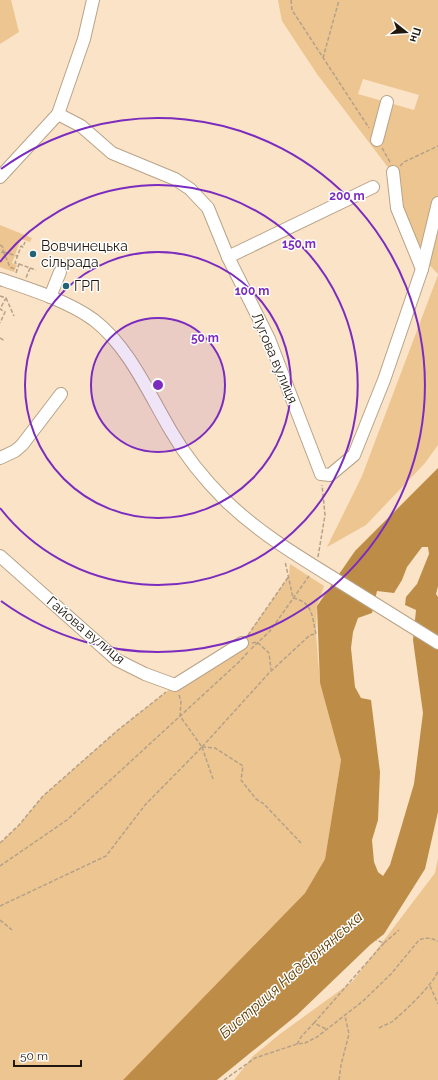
<svg xmlns="http://www.w3.org/2000/svg" width="438" height="1080" font-family="Raleway,sans-serif">
  <style>
    .green { fill: #edc590; fill-rule: evenodd }
    .water { fill: #bd8d48; fill-rule: evenodd }
    .lines { fill: none; stroke-linecap: round; stroke-linejoin: round }
    .minor-casing { stroke: #b9a388; stroke-width: 14 }
    .path { stroke: #b4a18a; stroke-width: 1.5; stroke-dasharray: 4 2; stroke-linecap: butt }
    .minor { stroke: #fff; stroke-width: 12 }
    .ring { fill: none; stroke: #7b2cbf; stroke-width: 2 }
    .poi-dot { fill: #226277; stroke: #fff; stroke-width: 1.5 }
    .labels { text-anchor: middle; stroke-width: 3; stroke-linejoin: round; paint-order: stroke }
    .poi-label { font-size: 14px; fill: #21190e; stroke: #fff; text-anchor: start }
    .street-label { font-size: 14px; fill: #21190e; stroke: #fff }
    .water-label { font-size: 15px; font-style: italic; fill: #5d3c02; stroke: #fff }
    .centre { fill: #7b2cbf; stroke: #fff; stroke-width: 2 }
    .ring-label { font-size: 12px; text-anchor: middle; font-weight: bold; fill: #7b2cbf; stroke: #fff; stroke-width: 3; stroke-linejoin: round; paint-order: stroke }
  </style>
  <rect width="100%" height="100%" fill="#fae3c6"/>
  <g class="green">
    <polygon points="0,0 11,0 19,32 0,44"/>
    <path d="M 278,0 L 438,0 L 438,274 L 420,255 L 402,218 L 394,173 L 387,166 L 317,74 L 282,21 ZM 363,79 L 419,95 L 414,110 L 358,94 Z"/>
    <polygon points="0,225 32,238 30,242 21,239 12,263 17,265 14,272 0,267"/>
    <polygon points="438,275 438,445 425,463 366,525 327,547 362,476"/>
    <polygon points="290,564 324,586 317,606 316,634 320,683 341,760 325,859 305,893 123,1080 0,1080 0,843 19,825 43,796 118,730 175,685 242,643 289,576"/>
    <polygon points="438,858 438,1080 234,1080 253,1056 280,1034 353,981 435,873"/>
  </g>
  <path class="water" d="M 438,468 L 438,586 L 436,594 L 438,597 L 438,812 L 425,869 L 384,934 L 370,945 L 297,1015 L 217,1080 L 123,1080 L 305,893 L 325,859 L 341,760 L 320,683 L 317,606 L 355,551 ZM 422,547 L 428,547 L 429,554 L 417,584 L 406,597 L 405,605 L 416,610 L 413,640 L 423,713 L 414,784 L 390,865 L 383,876 L 378,872 L 374,862 L 372,840 L 378,820 L 380,772 L 371,700 L 361,698 L 355,687 L 351,648 L 353,632 L 358,618 L 372,613 L 377,591 L 394,593 L 402,580 L 407,567 Z"/>
  <g class="lines">
    <g class="minor-casing">
      <g id="minor">
        <polyline points="58,114 81,126 112,153 175,179 190,189 208,208 228,257 269,339 321,474 330,475 354,455 384,380 422,269 438,203"/>
        <polyline points="377,140 387,102"/>
        <polyline points="393,172 397,208 422,269"/>
        <polyline points="0,177 58,114 84,39 93,0"/>
        <polyline points="228,257 373,187"/>
        <path d="M 0,279 C 30,289 68,301 94,320 C 129,347 149,394 171,431 C 186,457 204,479 225,500 C 258,532 296,555 335,579 C 369,600 404,622 438,643"/>
        <polyline points="50,297 60,272"/>
        <polyline points="0,458 15,451 22,445 61,394"/>
        <polyline points="0,556 117,660 145,674 175,685 242,643"/>
      </g>
    </g>
    <g class="path">
      <polyline points="291,0 292,10 369,128"/>
      <polyline points="323,58 339,0"/>
      <polyline points="382,148 390,162"/>
      <polyline points="400,166 404,162 438,146"/>
      <path d="M 0,245 C 5,247 4,252 0,254"/>
      <polyline points="3,251 10,267 17,270"/>
      <polyline points="4,252 17,256"/>
      <polyline points="19,264 30,268 26,278"/>
      <polyline points="30,268 36,270"/>
      <polyline points="16,273 19,264 15,263 21,246 23,247 25,242"/>
      <polyline points="0,296 6,298 0,309 5,312 0,323"/>
      <polyline points="6,298 14,316"/>
      <polyline points="0,338 5,341"/>
      <polyline points="318,557 325,515 322,485"/>
      <polyline points="248,635 289,576"/>
      <polyline points="252,643 257,642 269,653 271,670"/>
      <polyline points="251,649 270,631 309,576"/>
      <path d="M 202,747 L 269,673 L 310,635 L 316,634 C 312,617 313,602 293,598 L 285,561"/>
      <polyline points="202,747 215,748 243,766 241,780 256,799 264,804 301,843"/>
      <polyline points="202,747 213,779"/>
      <polyline points="0,843 19,825 43,796 118,730 166,692"/>
      <polyline points="0,866 67,820 240,661 248,652"/>
      <polyline points="0,906 106,856 145,805 202,747 180,716 181,702 179,695"/>
      <polyline points="0,920 12,930"/>
      <polyline points="384,943 399,930"/>
      <polyline points="430,986 438,1004"/>
      <polyline points="314,1023 384,943 376,940"/>
      <path d="M 379,1028 C 384,1025 389,1024 393,1021 C 404,1012 436,982 438,970"/>
      <polyline points="297,1044 301,1037 314,1023 326,1029"/>
      <path d="M 224,1080 L 255,1058 L 297,1044 L 305,1043 L 317,1037 L 363,1001 L 391,974 L 419,940 C 426,937 431,938 438,941"/>
      <polyline points="339,1080 341,1065 349,1034 345,1016"/>
    </g>
    <use href="#minor" class="minor"/>
  </g>
  <circle cx="158" cy="385" r="67" fill="#7b2cbf" fill-opacity=".12"/>
  <g class="ring">
    <circle cx="158" cy="385" r="67"/>
    <circle cx="158" cy="385" r="133"/>
    <path d="M0 262A200 200 0 1 1 0 508"/>
    <path d="M1 169A267 267 0 1 1 1 601"/>
  </g>
  <g class="poi-dot">
    <circle cx="33" cy="254" r="4"/>
    <circle cx="66" cy="286" r="4"/>
  </g>
  <g class="labels">
    <g class="poi-label">
      <text x="41" y="251">Вовчинецька<tspan x="41" dy="16">сільрада</tspan></text>
      <text x="74" y="291">ГРП</text>
    </g>
    <g class="street-label">
      <text transform="translate(275 358) rotate(67)" y="5">Лугова вулиця</text>
      <text transform="translate(86 630) rotate(40)" y="5">Гайова вулиця</text>
    </g>
    <g class="water-label">
      <text transform="translate(291 975) rotate(-41)" y="5">Бистриця Надвірнянська</text>
    </g>
  </g>
  <circle cx="158" cy="385" r="6" class="centre"/>
  <g class="ring-label">
    <text x="347" y="200">200 m</text>
    <text x="299" y="248">150 m</text>
    <text x="252" y="295">100 m</text>
    <text x="205" y="342">50 m</text>
  </g>
  <g transform="translate(406 32) rotate(107)" stroke="#ffffff" stroke-width="3" paint-order="stroke">
  <path d="M0-3L7 15L0 10L-7 15Z" fill="#21190e"/>
  <text y="-6" font-size="11" font-weight="bold" text-anchor="middle" fill="#21190e">Пн</text>
  </g>
  <path d="M14 1060v6h67v-6" fill="none" stroke="#21190e" stroke-width="2"/>
  <text x="20" y="1060" font-size="12" fill="#21190e" stroke="#ffffff" stroke-width="3" paint-order="stroke">50 m</text>
</svg>
